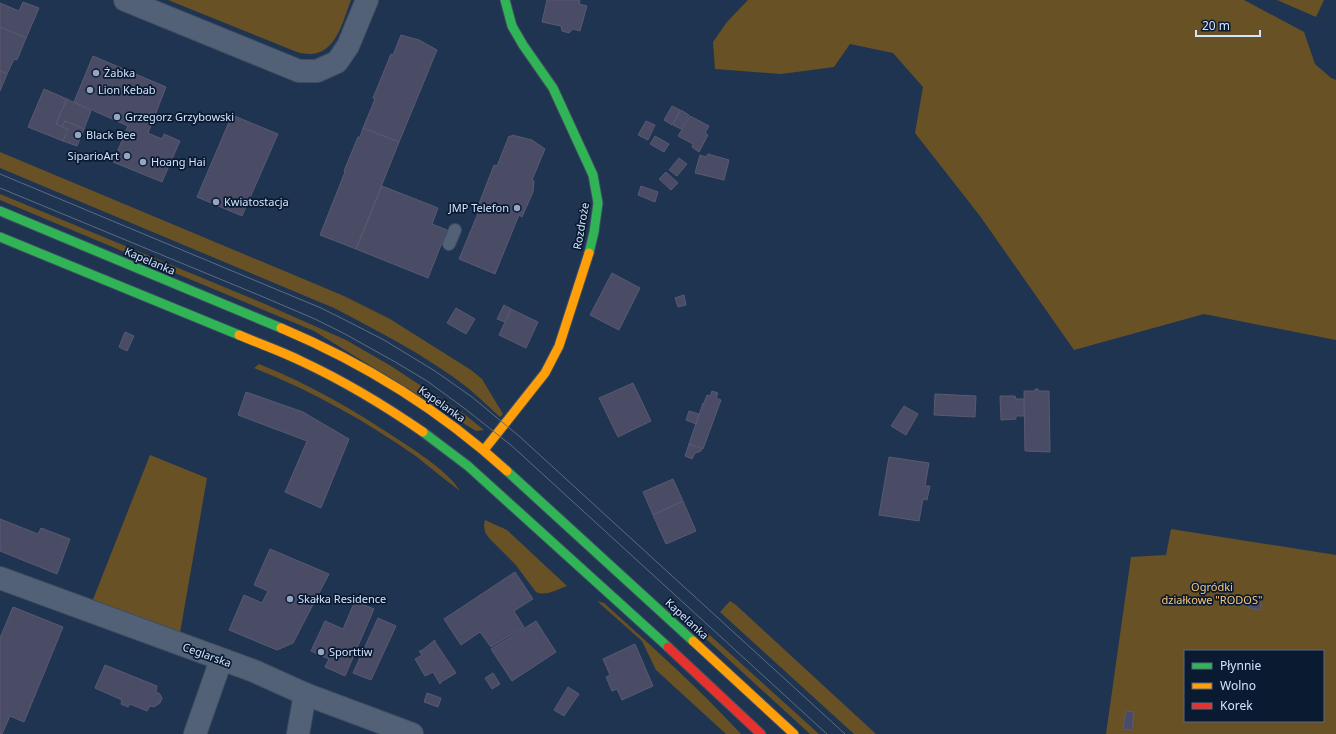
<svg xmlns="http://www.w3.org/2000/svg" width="1336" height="734" font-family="'Noto Sans',sans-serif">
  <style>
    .green { fill: #695126; fill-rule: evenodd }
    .building { fill: #4a4b64; stroke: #595972 }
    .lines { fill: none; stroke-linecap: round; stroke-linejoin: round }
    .lane-casing { stroke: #3e4d63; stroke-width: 14 }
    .street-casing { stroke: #3e4d63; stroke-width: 24 }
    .fast-casing { stroke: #3e4d63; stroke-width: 11 }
    .slow-casing { stroke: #3e4d63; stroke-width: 11 }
    .jam-casing { stroke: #3e4d63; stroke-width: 11 }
    .lane { stroke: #536176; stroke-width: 12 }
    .street { stroke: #536176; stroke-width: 22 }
    .fast { stroke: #30b455; stroke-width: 9 }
    .slow { stroke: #ff9f0a; stroke-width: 9 }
    .jam { stroke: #e5322d; stroke-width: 9 }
    .tram { stroke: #5e6c80; stroke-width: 1 }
    .poi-dot { fill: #94a6c2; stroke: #0a1a31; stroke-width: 1.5 }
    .labels { text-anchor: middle; stroke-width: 3.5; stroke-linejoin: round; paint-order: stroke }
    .poi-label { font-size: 11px; fill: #d3e4ff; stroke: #0a1a31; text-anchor: start }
    .street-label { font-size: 11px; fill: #d3e4ff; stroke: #0a1a31 }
    .park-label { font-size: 11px; fill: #fac878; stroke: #0a1a31 }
  </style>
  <rect width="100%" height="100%" fill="#1f3450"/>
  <g class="green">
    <path d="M 168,0 L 351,0 C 341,26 334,63 297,52 Z"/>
    <polygon points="748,0 1244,0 1304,32 1315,64 1331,78 1336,80 1336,340 1204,314 1074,350 980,216 915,133 923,87 893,53 850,44 834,67 781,74 715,69 713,42 727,22"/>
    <polygon points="1277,0 1324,0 1316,17"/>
    <path d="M 0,152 L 344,296 L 390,319 L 471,370 L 482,379 L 503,414 L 500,417 C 489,407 479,397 468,388 C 427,356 380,332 334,308 L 0,168 Z"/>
    <polygon points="0,194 265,304 346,340 391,366 464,414 484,430 476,431 314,331 0,200"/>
    <path d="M 259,364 C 309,384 354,410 399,440 C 417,452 449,472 460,491 C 445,480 431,468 417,457 C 366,421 312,391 254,368 Z"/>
    <polygon points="150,455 207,478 180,633 92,602"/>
    <path d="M 485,520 L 507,530 L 567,586 C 557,589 546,597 536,592 L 515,564 L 489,538 L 485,532 L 484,525 Z"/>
    <path d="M 1171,529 L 1336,555 L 1336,734 L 1106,734 L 1131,557 L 1166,555 ZM 1185,651 L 1323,651 L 1323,721 L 1185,721 Z"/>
    <path d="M 597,601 L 604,603 C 651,646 698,687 741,734 L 726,734 L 656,670 L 642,641 Z"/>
    <polygon points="730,601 736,605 876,734 854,734 720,612"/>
    <polygon points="703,629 819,734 810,734 704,637"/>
  </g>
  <g class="building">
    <polygon points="547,0 580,0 579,4 587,6 580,31 573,29 569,33 562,31 561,26 542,22"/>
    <polygon points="23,2 39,8 26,38 0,27 0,3 19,11"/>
    <polygon points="0,27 26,38 17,60 14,59 7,74 0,71"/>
    <polygon points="401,35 419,40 437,50 399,142 363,128 375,99 373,98 391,54 393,55"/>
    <polygon points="93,56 166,87 148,133 162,139 164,134 180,141 162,182 113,162 128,126 74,102"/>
    <polygon points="0,71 7,74 0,91"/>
    <polygon points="44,89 67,99 56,124 68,129 63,141 28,127"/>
    <polygon points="67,99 91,111 84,129 65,121 62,127 56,124"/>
    <polygon points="672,106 680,110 672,125 664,120"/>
    <polygon points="681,110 689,115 681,129 673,125"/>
    <polygon points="232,115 278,134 242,216 197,197"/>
    <polygon points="690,116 709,126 705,133 708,135 699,152 692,147 693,144 678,136"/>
    <polygon points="65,121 84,129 77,146 63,141 68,129 62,127"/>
    <polygon points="646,121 655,125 648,140 638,135"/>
    <polygon points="363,128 399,142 356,249 320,235 345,172 344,171 358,137 360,137"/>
    <polygon points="512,135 532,140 545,149 532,180 534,181 533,192 522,217 519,215 495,274 459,259 479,211 477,209 494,165 497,166 509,136 511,137"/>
    <polygon points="655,136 669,144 664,152 650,144"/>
    <polygon points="708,154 729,160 724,180 695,173 700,155 706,157"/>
    <polygon points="679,158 687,164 677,176 669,170"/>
    <polygon points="666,172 678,183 671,190 659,179"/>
    <polygon points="382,186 438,208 432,224 447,230 428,278 356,249"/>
    <polygon points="641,186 658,192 655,202 638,195"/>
    <polygon points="612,273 640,288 619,330 590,315"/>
    <polygon points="684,295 686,305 678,307 675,298"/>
    <polygon points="504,305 511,309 505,322 497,319"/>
    <polygon points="456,308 475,319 466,334 447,323"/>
    <polygon points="511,309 538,322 526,348 499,335"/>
    <polygon points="125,332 134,336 127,351 119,347"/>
    <polygon points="633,383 651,421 618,437 599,398"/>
    <polygon points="1035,389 1038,389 1039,391 1049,391 1050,452 1025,451 1024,391 1035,391"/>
    <polygon points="712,391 718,393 716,398 721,400 703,449 689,444 703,403 704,403 707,395 710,396"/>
    <polygon points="246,392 303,412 349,439 321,508 285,492 307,441 238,415"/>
    <polygon points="935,394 976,396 975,417 934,415"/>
    <polygon points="1000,396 1015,396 1016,399 1024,399 1024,416 1016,416 1016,419 1001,420"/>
    <polygon points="904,406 918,414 906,435 891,426"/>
    <polygon points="689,411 699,414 696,424 686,420"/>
    <polygon points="689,444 701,448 701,451 695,453 692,459 685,456"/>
    <polygon points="889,457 929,463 925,486 930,486 927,500 923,499 919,521 879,515"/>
    <polygon points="673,479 683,501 653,515 643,492"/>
    <polygon points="683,501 696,531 666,544 653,515"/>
    <polygon points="0,519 38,534 41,528 70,539 57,574 0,551"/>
    <polygon points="270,549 329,574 293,643 277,650 229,630 244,595 262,603 268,591 254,585"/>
    <polygon points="515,572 533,599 514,611 524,627 491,647 480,632 461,645 444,619"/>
    <polygon points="355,601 374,609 345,676 325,667 329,659 311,651 325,621 343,629"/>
    <polygon points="1248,601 1261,603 1260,610 1247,607"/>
    <polygon points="13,607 63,627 24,722 10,716 2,734 0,734 0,638"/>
    <polygon points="378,618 396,626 371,680 353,673"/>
    <polygon points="536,621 556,652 512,681 491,649"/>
    <polygon points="435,640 435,642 456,673 441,682 440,684 433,672 425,676 415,659 422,655 419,651 421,651"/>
    <polygon points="635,644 653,686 622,700 617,689 612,691 606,677 610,675 603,659"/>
    <polygon points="105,665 157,686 156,692 160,694 162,698 160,703 154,707 150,706 147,711 130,704 128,707 121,704 122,700 95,688"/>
    <polygon points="493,673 500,684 492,689 485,678"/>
    <polygon points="568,687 579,694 564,716 554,710"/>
    <polygon points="427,693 441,698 438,707 424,702"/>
    <polygon points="1126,711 1134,712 1132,730 1123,729"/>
  </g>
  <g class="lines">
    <g class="lane-casing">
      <polyline id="lane" points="449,244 455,230"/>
    </g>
    <g class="street-casing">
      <g id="street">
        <polyline points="125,0 299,71 317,71 337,62 348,46 367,0"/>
        <polyline points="0,578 254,671 305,694 412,734"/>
        <polyline points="195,734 221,660"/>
        <polyline points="298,734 305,694"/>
      </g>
    </g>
    <g class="fast-casing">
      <g id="fast">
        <polyline points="505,0 512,26 523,45 553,88 593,175 598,203 594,232 589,253"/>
        <polyline points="0,211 281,328"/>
        <polyline points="0,237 239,335"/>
        <polyline points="423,432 468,466 668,647"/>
        <polyline points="507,471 693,641"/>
      </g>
    </g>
    <g class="slow-casing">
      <g id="slow">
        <path d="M 281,328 C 364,363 440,410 507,471"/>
        <path d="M 239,335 C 260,344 281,351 301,361 C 344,381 384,405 423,432"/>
        <polyline points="484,450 545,373 559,346 589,253"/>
        <polyline points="693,641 794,734"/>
      </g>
    </g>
    <g class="jam-casing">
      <polyline id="jam" points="668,647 761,734"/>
    </g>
    <use href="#lane" class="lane"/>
    <use href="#street" class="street"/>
    <use href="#fast" class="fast"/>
    <use href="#slow" class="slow"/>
    <use href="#jam" class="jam"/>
    <g class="tram">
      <polyline points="0,174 321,308 349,322 384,340 435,371 472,397 519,436 845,734"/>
      <polyline points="0,188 261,296 315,319 345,334 397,363 427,381 464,408 512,446 827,734"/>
    </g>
  </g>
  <g class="poi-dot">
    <circle cx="96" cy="73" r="4"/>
    <circle cx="90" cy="90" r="4"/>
    <circle cx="117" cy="117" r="4"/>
    <circle cx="78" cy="135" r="4"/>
    <circle cx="127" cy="156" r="4"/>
    <circle cx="143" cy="162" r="4"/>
    <circle cx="216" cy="202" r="4"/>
    <circle cx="517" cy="208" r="4"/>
    <circle cx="290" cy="599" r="4"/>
    <circle cx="321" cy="652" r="4"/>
  </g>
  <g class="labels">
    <g class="poi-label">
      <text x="104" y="77">Żabka</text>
      <text x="98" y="94">Lion Kebab</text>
      <text x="125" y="121">Grzegorz Grzybowski</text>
      <text x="86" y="139">Black Bee</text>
      <text x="119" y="160" text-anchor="end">SiparioArt</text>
      <text x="151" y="166">Hoang Hai</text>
      <text x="224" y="206">Kwiatostacja</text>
      <text x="509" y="212" text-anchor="end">JMP Telefon</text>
      <text x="298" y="603">Skałka Residence</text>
      <text x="329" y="656">Sporttiw</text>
    </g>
    <g class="street-label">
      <text transform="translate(581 226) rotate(-80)" y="4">Rozdroże</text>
      <text transform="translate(150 261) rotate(23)" y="4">Kapelanka</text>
      <text transform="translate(442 404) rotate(35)" y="4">Kapelanka</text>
      <text transform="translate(687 619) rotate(43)" y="4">Kapelanka</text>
      <text transform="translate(207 655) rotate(20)" y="4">Ceglarska</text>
    </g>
    <g class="park-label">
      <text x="1212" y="591">Ogródki<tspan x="1212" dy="13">działkowe "RODOS"</tspan></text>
    </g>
  </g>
  <rect x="1184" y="650" width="140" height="72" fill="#0a1a31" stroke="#5a6b83"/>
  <rect x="1192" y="663" width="20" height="6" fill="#30b455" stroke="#5a6b83"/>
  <text x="1220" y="670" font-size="12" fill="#d3e4ff">Płynnie</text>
  <rect x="1192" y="683" width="20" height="6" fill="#ff9f0a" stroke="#5a6b83"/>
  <text x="1220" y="690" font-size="12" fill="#d3e4ff">Wolno</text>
  <rect x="1192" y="703" width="20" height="6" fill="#e5322d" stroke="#5a6b83"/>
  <text x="1220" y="710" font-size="12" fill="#d3e4ff">Korek</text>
  <path d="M1196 30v6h64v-6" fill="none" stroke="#d3e4ff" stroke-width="2"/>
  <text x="1202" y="30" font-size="12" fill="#d3e4ff" stroke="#0a1a31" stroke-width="3" paint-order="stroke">20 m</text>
</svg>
